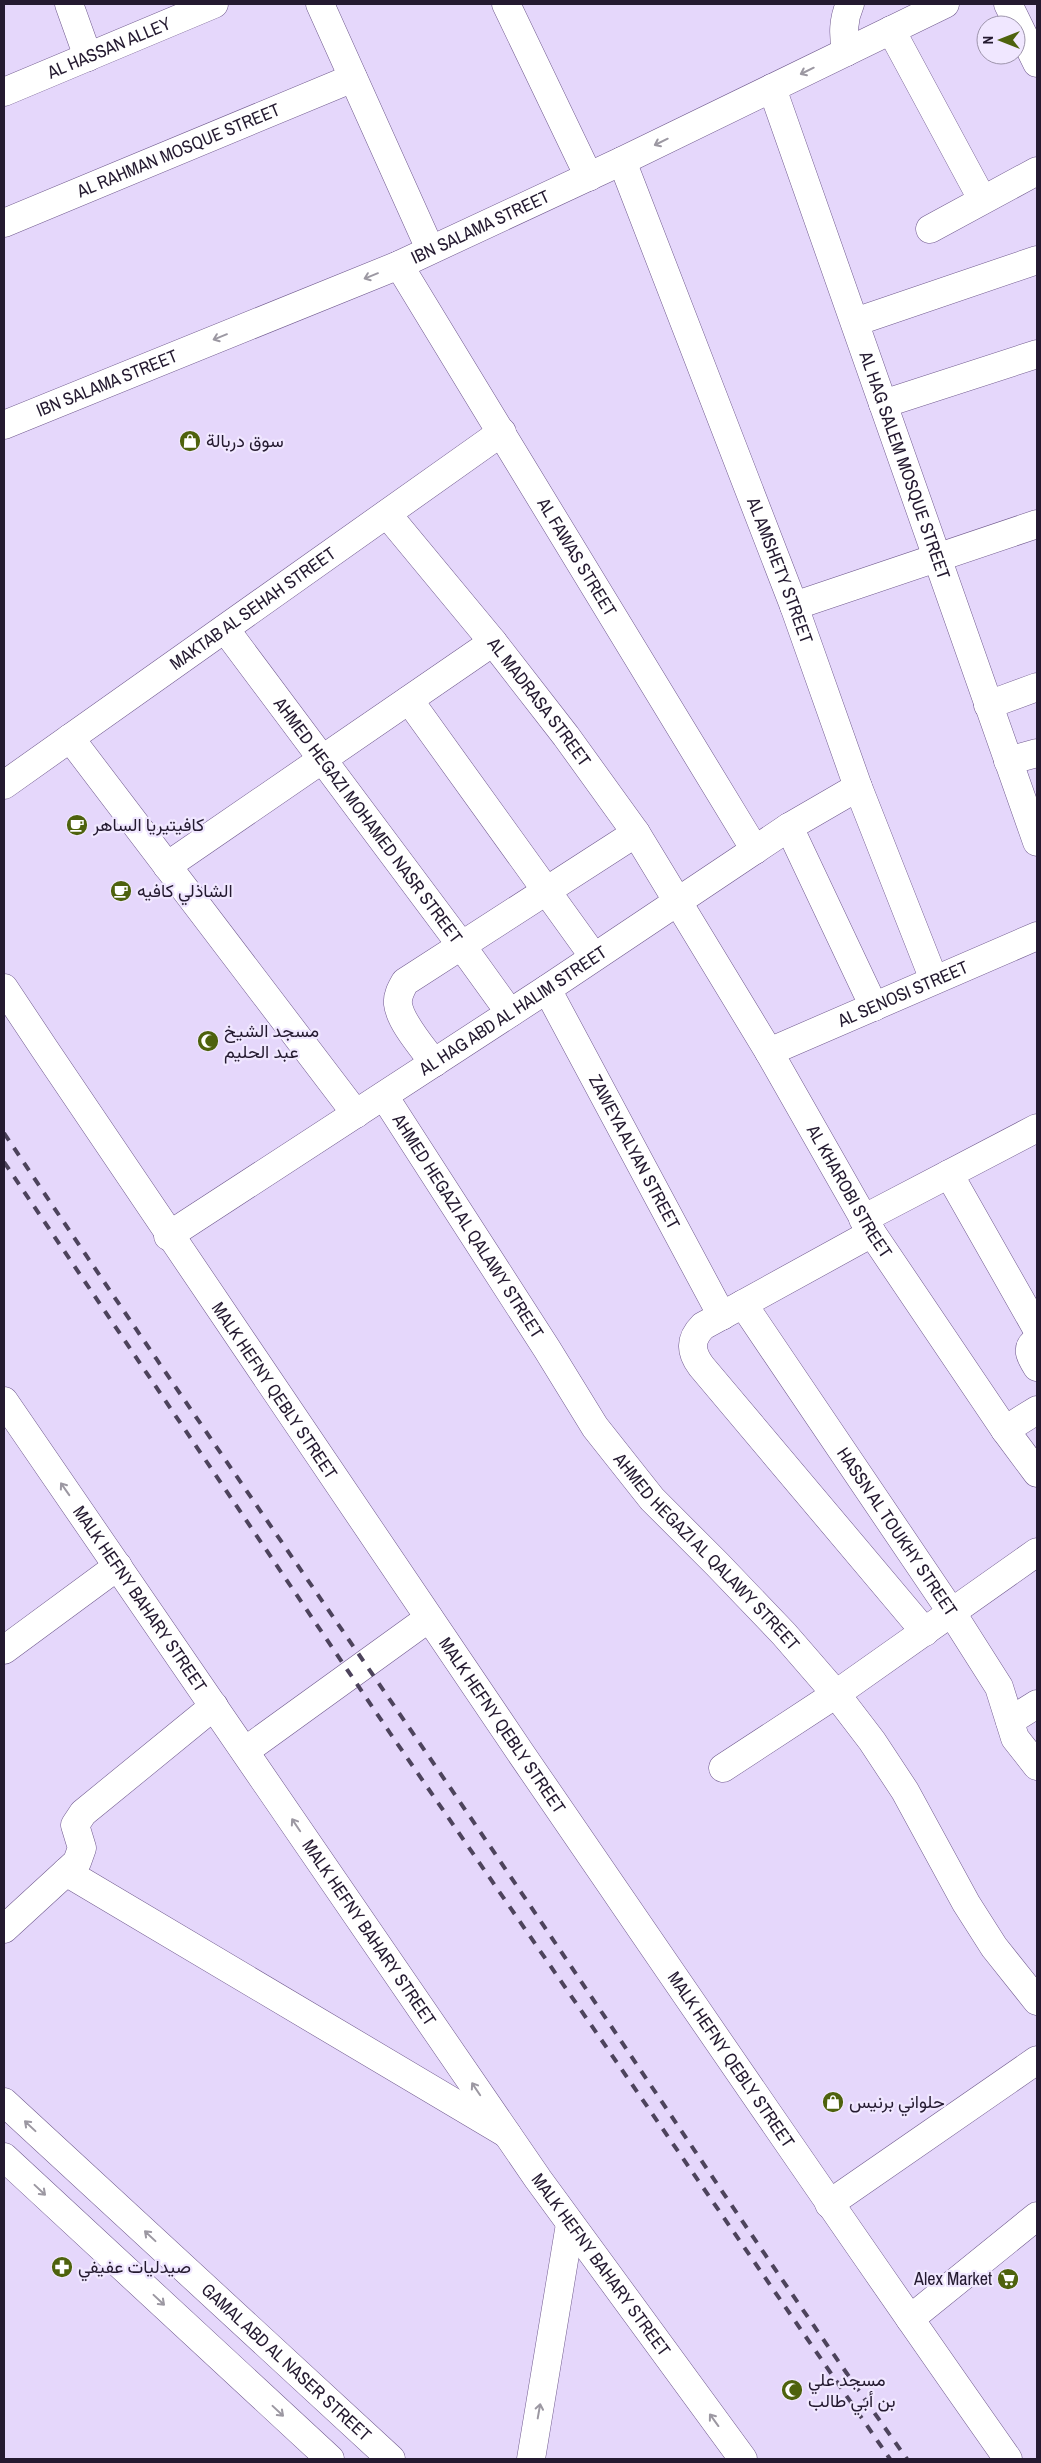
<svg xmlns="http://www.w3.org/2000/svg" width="1041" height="2463" font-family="'Archivo Narrow',Vazirmatn,sans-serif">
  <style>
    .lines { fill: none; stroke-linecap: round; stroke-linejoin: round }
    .minor-casing { stroke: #705a8e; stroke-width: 29 }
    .major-casing { stroke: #705a8e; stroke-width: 29 }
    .minor { stroke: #fff; stroke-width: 28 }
    .major { stroke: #fff; stroke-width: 28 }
    .rail { stroke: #4d435c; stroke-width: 4; stroke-dasharray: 9 9; stroke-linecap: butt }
    .oneway { stroke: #9c98a2 }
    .labels { text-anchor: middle; stroke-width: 4.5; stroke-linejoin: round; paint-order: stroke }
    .street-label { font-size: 18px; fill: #241a30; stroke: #f0e7ff }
    .poi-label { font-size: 18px; fill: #241a30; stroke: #f0e7ff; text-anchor: start }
  </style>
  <rect width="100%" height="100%" fill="#e5d7fb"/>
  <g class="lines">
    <g class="minor-casing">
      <g id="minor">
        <polyline points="69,4 88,57"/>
        <polyline points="320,4 430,249"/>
        <polyline points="506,4 589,177"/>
        <polyline points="1008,4 1037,63"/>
        <polyline points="891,30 982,199"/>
        <path d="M 846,52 C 843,34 843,20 850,4"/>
        <path id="s1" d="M 772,88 L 1037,842"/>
        <path id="s2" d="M 4,92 L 214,4"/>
        <path id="s3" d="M 622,161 L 794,606 L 858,787 L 934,980"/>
        <path id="s4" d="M 4,223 L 353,78"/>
        <polyline points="930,229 1037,171"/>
        <path id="s5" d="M 399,265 L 755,850"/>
        <polyline points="855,322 1037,260"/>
        <polyline points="883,404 1037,354"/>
        <path id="s6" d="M 4,425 L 399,265 L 622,161 L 945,4"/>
        <path id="s7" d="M 387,514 L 493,642 L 566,736 L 636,833 L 769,1052 L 872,1233 L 1005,1430 L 1037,1473"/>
        <polyline points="794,606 1037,524"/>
        <path id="s8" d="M 225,629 L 461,945 L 510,1013"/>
        <polyline points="409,700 594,957"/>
        <polyline points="988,705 1037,687"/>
        <polyline points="70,738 356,1114"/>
        <polyline points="1008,761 1037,753"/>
        <path id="s9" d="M 4,785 L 502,432"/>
        <polyline points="789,827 874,1007"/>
        <polyline points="167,866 493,642"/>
        <path id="s10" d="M 4,988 C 174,1244 347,1498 520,1752 C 682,1988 843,2225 1008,2459"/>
        <path id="s11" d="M 547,989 L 722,1316"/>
        <path id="s12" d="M 769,1052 L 1037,936"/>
        <path d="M 434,1063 C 423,1048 400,1022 398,1004 C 397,996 401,989 405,982 L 636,833"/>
        <path id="s13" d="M 384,1096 L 547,1349 L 595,1427 L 652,1499 L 717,1564 L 784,1634 L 836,1694 L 872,1741 L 905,1791 L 966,1903 L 994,1947 L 1037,2001"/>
        <polyline points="949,1174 1037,1329"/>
        <polyline points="863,1219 1037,1128"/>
        <path d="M 872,1233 L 703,1326 C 690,1339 690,1351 701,1366 L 925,1632"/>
        <path id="s14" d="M 168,1236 L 547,989 L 789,827 L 858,787"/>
        <path id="s15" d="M 743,1304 L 952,1613 L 999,1687 L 1015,1738 L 1037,1766"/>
        <path d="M 1037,1340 C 1025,1348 1030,1356 1037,1367"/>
        <polyline points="1005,1430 1037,1410"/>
        <polyline points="4,1650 118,1566"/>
        <polyline points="1010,1721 1037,1704"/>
        <polyline points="723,1768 836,1694 1037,1552"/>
        <polyline points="66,1872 507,2134"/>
        <polyline points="4,1929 77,1862 82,1848 75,1825 83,1813 214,1706"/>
        <polyline points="829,2204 1037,2060"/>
        <polyline points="910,2319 1037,2216"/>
        <polyline points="531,2459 570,2224"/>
      </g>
    </g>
    <g class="major-casing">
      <g id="major">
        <path id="s16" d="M 4,1401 L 538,2179 L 743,2459"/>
        <polyline points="245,1751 429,1618"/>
        <path id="s17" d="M 4,2102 L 391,2459"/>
        <polyline points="4,2157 330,2459"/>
      </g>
    </g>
    <use href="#minor" class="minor"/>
    <use href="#major" class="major"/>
    <g class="rail">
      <path d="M 4,1133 C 150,1352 300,1568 449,1786 C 602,2010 750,2238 907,2459"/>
      <polyline points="4,1162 390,1733 890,2459"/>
    </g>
  </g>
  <defs><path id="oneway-shaft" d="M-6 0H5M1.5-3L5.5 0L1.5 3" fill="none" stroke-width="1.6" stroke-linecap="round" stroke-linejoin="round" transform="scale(1.25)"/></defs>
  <g class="oneway">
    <use href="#oneway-shaft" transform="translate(807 71) rotate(154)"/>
    <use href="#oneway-shaft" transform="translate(661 142) rotate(154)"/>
    <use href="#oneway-shaft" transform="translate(371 276) rotate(158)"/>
    <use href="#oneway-shaft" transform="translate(220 337) rotate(158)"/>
    <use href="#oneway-shaft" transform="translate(65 1489) rotate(-125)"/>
    <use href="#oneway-shaft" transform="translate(296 1825) rotate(-124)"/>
    <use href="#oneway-shaft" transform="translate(476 2089) rotate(-124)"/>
    <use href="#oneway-shaft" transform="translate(30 2126) rotate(-137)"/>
    <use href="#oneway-shaft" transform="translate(40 2190) rotate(43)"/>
    <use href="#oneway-shaft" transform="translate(150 2236) rotate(-137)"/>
    <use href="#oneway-shaft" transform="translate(159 2300) rotate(43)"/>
    <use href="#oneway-shaft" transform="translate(278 2411) rotate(43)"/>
    <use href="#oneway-shaft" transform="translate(539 2411) rotate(-80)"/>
    <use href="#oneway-shaft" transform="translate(714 2420) rotate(-126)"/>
  </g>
  <defs>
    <g id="shop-disc" transform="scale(1.125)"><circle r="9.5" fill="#4e620d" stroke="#f0e7ff"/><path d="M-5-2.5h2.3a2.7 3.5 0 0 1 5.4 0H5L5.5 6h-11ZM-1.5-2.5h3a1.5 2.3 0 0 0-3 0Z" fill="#fff"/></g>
    <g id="cafe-disc" transform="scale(1.125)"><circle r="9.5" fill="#4e620d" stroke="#f0e7ff"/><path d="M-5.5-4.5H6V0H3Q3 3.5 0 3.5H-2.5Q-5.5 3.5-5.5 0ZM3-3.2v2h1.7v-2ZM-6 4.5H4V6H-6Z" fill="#fff"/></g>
    <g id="mosque-disc" transform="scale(1.125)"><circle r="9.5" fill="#4e620d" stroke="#f0e7ff"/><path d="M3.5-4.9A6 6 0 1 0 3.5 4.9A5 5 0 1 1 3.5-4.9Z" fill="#fff"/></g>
    <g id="pharmacy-disc" transform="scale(1.125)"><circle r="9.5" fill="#4e620d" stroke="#f0e7ff"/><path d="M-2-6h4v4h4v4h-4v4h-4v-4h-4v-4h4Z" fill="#fff"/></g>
    <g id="supermarket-disc" transform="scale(1.125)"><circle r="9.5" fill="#4e620d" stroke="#f0e7ff"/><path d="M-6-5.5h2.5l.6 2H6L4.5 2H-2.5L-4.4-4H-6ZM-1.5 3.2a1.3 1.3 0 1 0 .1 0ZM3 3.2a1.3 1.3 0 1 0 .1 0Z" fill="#fff"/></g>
  </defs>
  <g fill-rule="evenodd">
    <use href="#shop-disc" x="190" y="441"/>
    <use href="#cafe-disc" x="77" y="825"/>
    <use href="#cafe-disc" x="121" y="891"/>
    <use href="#mosque-disc" x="208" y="1041"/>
    <use href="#shop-disc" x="833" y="2102"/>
    <use href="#pharmacy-disc" x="62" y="2267"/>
    <use href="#supermarket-disc" x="1008" y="2279"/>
    <use href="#mosque-disc" x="792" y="2390"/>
  </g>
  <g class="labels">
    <g class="street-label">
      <text dy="6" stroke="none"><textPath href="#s2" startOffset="114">AL HASSAN ALLEY</textPath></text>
      <text dy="6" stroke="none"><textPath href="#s4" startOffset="189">AL RAHMAN MOSQUE STREET</textPath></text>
      <text dy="6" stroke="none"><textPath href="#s6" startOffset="516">IBN SALAMA STREET</textPath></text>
      <text dy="6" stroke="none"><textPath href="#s6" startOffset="111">IBN SALAMA STREET</textPath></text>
      <text dy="6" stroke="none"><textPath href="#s1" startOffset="400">AL HAG SALEM MOSQUE STREET</textPath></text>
      <text dy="6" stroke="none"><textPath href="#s5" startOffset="342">AL FAWAS STREET</textPath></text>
      <text dy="6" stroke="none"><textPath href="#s3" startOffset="439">AL AMSHETY STREET</textPath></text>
      <text dy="6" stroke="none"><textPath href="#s9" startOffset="305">MAKTAB AL SEHAH STREET</textPath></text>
      <text dy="6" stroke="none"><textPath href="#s7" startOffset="242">AL MADRASA STREET</textPath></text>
      <text dy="6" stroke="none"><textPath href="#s8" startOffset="239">AHMED HEGAZI MOHAMED NASR STREET</textPath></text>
      <text dy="6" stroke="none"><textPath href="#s12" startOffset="146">AL SENOSI STREET</textPath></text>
      <text dy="6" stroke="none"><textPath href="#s14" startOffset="412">AL HAG ABD AL HALIM STREET</textPath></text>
      <text dy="6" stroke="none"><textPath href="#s11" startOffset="185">ZAWEYA ALYAN STREET</textPath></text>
      <text dy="6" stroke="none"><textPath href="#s7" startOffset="822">AL KHAROBI STREET</textPath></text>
      <text dy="6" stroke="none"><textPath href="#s13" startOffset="155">AHMED HEGAZI AL QALAWY STREET</textPath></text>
      <text dy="6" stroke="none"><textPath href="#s10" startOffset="485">MALK HEFNY QEBLY STREET</textPath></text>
      <text dy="6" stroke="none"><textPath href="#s15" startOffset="275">HASSN AL TOUKHY STREET</textPath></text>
      <text dy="6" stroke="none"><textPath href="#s13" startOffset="560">AHMED HEGAZI AL QALAWY STREET</textPath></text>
      <text dy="6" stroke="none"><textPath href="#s16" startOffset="240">MALK HEFNY BAHARY STREET</textPath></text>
      <text dy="6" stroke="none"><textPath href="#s10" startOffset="890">MALK HEFNY QEBLY STREET</textPath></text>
      <text dy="6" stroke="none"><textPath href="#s16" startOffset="645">MALK HEFNY BAHARY STREET</textPath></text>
      <text dy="6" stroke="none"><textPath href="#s10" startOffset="1295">MALK HEFNY QEBLY STREET</textPath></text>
      <text dy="6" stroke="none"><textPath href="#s16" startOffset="1050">MALK HEFNY BAHARY STREET</textPath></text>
      <text dy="6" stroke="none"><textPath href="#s17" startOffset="384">GAMAL ABD AL NASER STREET</textPath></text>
    </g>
    <g class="poi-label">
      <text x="206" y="447">سوق دربالة</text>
      <text x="93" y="831">كافيتيريا الساهر</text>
      <text x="137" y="897">الشاذلي كافيه</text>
      <text x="224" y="1037">مسجد الشيخ<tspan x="224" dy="21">عبد الحليم</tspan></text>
      <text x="849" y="2108">حلواني برنيس</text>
      <text x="78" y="2273">صيدليات عفيفي</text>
      <text x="992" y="2285" text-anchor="end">Alex Market</text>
      <text x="808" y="2386">مسجد علي<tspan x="808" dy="21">بن أبي طالب</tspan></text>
    </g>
  </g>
  <rect width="1041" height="2463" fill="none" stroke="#241a30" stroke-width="10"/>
  <g transform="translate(1001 40) rotate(270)"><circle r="24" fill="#f0e7ff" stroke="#9e95ac"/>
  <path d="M0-4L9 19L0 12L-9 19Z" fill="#4e620d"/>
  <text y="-8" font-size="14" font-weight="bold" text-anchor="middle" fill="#241a30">N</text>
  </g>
</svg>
